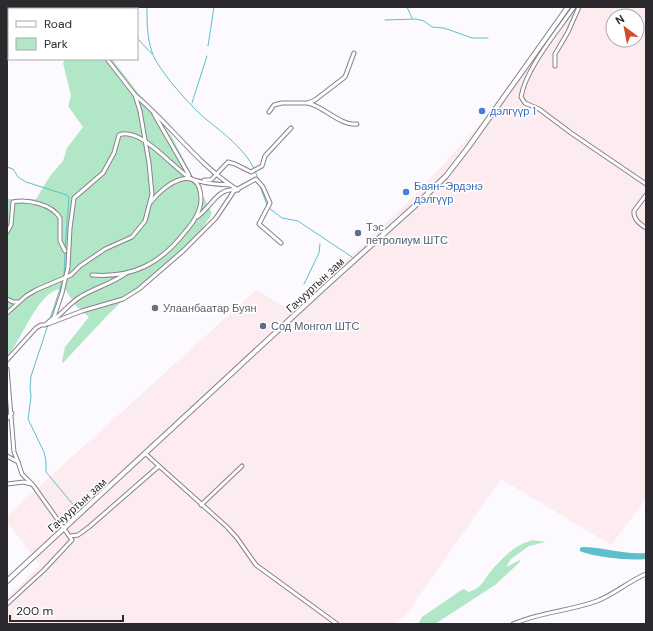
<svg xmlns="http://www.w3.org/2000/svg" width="653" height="631" font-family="'DM Sans',sans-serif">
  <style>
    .industrial { fill: #fdecef; fill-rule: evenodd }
    .green { fill: #b1e7c6 }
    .water { fill: #5fbecb }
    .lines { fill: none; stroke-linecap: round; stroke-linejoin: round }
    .stream { stroke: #5fbecb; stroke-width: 1 }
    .street-casing { stroke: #87818b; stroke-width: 5 }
    .secondary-casing { stroke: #87818b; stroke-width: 6 }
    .street { stroke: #fff; stroke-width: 3 }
    .secondary { stroke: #fff; stroke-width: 4 }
    .shop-dot { fill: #3f7fe0; stroke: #fff; stroke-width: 1.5 }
    .service-dot { fill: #5c6f8a; stroke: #fff; stroke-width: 1.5 }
    .worship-dot { fill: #6b7280; stroke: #fff; stroke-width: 1.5 }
    .labels { text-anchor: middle; stroke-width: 3; stroke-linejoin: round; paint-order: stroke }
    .shop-label { font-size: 11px; fill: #366cbe; stroke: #fff; text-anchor: start }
    .service-label { font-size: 11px; fill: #4e5e75; stroke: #fff; text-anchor: start }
    .street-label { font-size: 11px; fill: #2c2a2e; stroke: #fff }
    .worship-label { font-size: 11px; fill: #5b616d; stroke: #fff; text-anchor: start }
  </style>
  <rect width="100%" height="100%" fill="#fcfaff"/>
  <path class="industrial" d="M 567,7 L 646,7 L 646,499 L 611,545 L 501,479 L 405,616 L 394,624 L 7,624 L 7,598 L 40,565 L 7,522 L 7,516 L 256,290 L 293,311 L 413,197 L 482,122 ZM 613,16 L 637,16 L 637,40 L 613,40 Z"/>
  <g class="green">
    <path d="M 65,59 L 112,59 L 172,137 L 212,213 C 191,252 151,273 120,303 C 100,322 82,343 63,363 L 62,361 L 65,347 L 89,317 L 76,306 L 65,289 C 40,284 21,343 7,356 L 7,199 L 36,199 L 50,176 L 63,161 L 67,148 L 83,127 L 68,106 L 71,96 L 63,63 Z"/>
    <path d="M 533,540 L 546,542 L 529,546 L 511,559 L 506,567 L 520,560 L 520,562 L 495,585 L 435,624 L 418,624 L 422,617 L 460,591 L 464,589 L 469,592 C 483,587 482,582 491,571 C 502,558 516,544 533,540 Z"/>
  </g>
  <path class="water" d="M 582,547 C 604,547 624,555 646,553 L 646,559 C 631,561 593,557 580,551 L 580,548 Z"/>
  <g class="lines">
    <g class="stream">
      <path d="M 147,7 C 147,23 147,37 152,52 C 157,69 193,109 207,120 C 227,136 251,154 258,179"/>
      <polyline points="407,7 412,18"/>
      <polyline points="385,20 416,19 424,21 432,27 444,28 472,38 488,38"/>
      <polyline points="137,38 152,54"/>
      <polyline points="208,46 214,7"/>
      <polyline points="192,103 207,56"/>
      <polyline points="7,167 13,169 18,177 26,182 67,195 69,198 65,247"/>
      <polyline points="260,186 267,205"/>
      <polyline points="269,208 282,218 298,221 352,257"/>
      <polyline points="64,277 65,252"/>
      <polyline points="304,284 319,253 320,244"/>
      <polyline points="50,319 63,280"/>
      <polyline points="48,325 31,376 30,387 31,397 28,419 44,452 46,461 46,472 76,508"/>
    </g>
    <g class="street-casing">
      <g id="street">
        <polyline points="69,7 70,9"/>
        <path d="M 574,7 C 557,32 526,68 521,97 L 525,103 L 539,109 L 571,133 L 646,184"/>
        <polyline points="555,66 555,54 568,32 579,7"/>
        <path d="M 135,95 C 171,125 198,165 238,190"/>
        <path d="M 308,103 C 325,107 340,126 357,124"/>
        <polyline points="269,112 274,105 282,103 308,103 315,100 345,77 354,53"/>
        <polyline points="154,114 189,175"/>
        <polyline points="204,180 211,180 228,162 235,164 251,172 262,166 265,156 291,128"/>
        <path d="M 646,195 L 634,211 C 633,219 640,224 646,228"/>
        <path d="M 197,217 C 210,209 217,187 236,190"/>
        <path d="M 7,232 L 11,225 L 13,202 C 27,199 52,204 60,218 L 60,241 L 65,251"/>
        <path d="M 92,275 C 133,278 160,264 185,232 C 193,223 201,212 201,199 C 200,161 164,184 151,202"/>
        <polyline points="7,299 13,302 18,302"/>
        <polyline points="7,313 26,296 36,290 71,275 80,266 105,249 132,237 145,221 152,194 149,163 140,111 135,95 107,59"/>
        <path d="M 53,320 C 63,313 70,303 80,297 C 94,288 111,284 125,274"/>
        <polyline points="48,324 82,311 123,299 139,289 183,251 216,218 234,191 256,179 263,187 270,203 259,224 281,243"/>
        <path d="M 7,360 L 36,328 L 41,325 L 45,325 L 54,317 L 62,293 L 68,267 L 70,228 L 74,198 L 103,173 L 114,153 L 119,135 C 140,126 173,168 190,178 C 201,184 218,184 230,185"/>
        <polyline points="7,369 14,452 18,462"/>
        <polyline points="7,419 12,413"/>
        <polyline points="146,454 159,466"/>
        <polyline points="7,456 18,462 22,474 33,485 72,540 44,570 7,604"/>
        <polyline points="7,484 24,482 31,484"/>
        <polyline points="201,505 242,466"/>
        <polyline points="70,536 78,535 89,527 159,466 227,527 237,538 256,565 337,624"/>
        <path d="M 513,624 C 540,612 570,611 597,601 C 615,594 629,581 646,574"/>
      </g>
    </g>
    <g class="secondary-casing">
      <polyline id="secondary" points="7,581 327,285 417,204 446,176 467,149 568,7"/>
    </g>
    <use href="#street" class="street"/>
    <use href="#secondary" class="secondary"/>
  </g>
  <g class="shop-dot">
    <circle cx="482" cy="111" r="4"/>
    <circle cx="406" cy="192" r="4"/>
  </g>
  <g class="service-dot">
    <circle cx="358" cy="233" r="4"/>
    <circle cx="263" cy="326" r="4"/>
  </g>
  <circle class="worship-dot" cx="155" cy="308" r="4"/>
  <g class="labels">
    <g class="shop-label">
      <text x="490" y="115">дэлгүүр 1</text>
      <text x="414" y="190">Баян-Эрдэнэ<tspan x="414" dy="13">дэлгүүр</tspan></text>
    </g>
    <g class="service-label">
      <text x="366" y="231">Тэс<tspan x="366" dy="13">петролиум ШТС</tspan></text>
      <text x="271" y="330">Сод Монгол ШТС</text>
    </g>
    <g class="street-label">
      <text transform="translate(315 285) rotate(-43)" y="4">Гачууртын зам</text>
      <text transform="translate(77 505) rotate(-42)" y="4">Гачууртын зам</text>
    </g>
    <g class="worship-label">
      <text x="163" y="312">Улаанбаатар Буян</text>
    </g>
  </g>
  <rect width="653" height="631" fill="none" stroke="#2c2a2e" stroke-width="16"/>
  <rect x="8" y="8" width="130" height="52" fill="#ffffff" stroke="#abaaab"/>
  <rect x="16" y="21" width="20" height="6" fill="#ffffff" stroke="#abaaab"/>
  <text x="44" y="28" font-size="12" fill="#2c2a2e">Road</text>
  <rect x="16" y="38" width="20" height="12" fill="#b1e7c6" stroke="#abaaab"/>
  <text x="44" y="48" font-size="12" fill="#2c2a2e">Park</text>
  <g transform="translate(625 28) rotate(328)"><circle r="19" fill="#ffffff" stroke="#abaaab"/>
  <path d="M0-3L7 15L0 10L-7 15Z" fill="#d64b2a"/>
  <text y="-6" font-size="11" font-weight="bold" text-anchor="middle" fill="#2c2a2e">N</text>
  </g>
  <path d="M10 615v6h113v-6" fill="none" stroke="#2c2a2e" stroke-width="2"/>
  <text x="16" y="615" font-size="12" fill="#2c2a2e" stroke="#ffffff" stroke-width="3" paint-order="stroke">200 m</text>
</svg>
